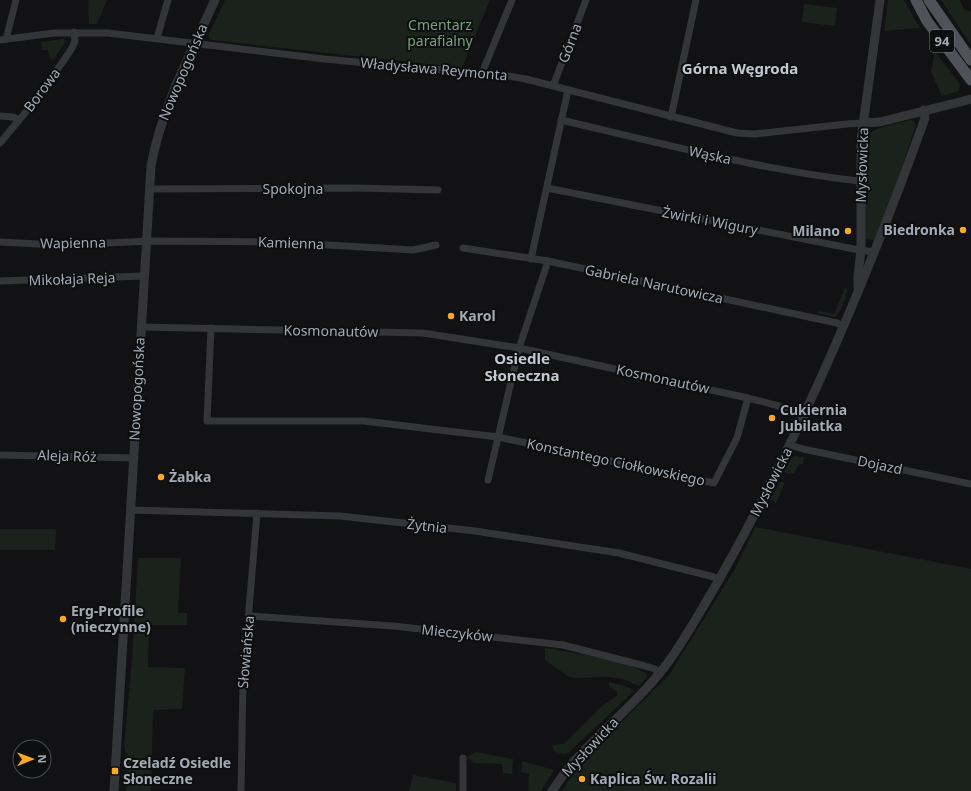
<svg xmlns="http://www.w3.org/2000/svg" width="971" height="791" font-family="'Noto Sans',sans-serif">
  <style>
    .green { fill: #1a221b }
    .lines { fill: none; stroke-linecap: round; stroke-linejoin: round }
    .minor { stroke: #333539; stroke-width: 7 }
    .tertiary { stroke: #333539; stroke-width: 9 }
    .primary { stroke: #4f5258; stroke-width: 11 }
    .poi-dot { fill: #f9a825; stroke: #0d0e0f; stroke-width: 1.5 }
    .labels { text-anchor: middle; stroke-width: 4; stroke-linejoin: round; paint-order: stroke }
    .shield { fill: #0d0e0f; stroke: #767b83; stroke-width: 1 }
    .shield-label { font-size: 13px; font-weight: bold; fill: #a3aab5 }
    .park-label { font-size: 14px; fill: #79a17a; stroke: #0d0e0f }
    .street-label { font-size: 14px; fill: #a3aab5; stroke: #0d0e0f }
    .poi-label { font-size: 14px; font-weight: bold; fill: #a3aab5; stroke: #0d0e0f; text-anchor: start }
    .neighbourhood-label { font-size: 15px; font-weight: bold; fill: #c4c8d1; stroke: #0d0e0f }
  </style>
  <rect width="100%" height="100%" fill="#121214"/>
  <g class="green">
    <polygon points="88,0 107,0 97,24 89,24"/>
    <polygon points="225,0 490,0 462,68 212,40 209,38 209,34"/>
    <polygon points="888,0 904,0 920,28 884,31"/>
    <polygon points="941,0 960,0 964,10 971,11 971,45"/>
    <polygon points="804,4 837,8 835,26 802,22"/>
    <polygon points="63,39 66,41 53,60 49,57 48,50 42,50 41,42"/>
    <polygon points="935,52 960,84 959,91 942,96 931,72"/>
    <path d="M 911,120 L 914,121 L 916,125 L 892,198 L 875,239 L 872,240 L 865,239 L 865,142 C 865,140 866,138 867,136 C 872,127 901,123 911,120 Z"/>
    <path d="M 845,288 L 847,289 C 846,298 842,311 835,317 L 817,313 L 818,311 L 834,314 Z"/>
    <polygon points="795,456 804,457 803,464 799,464 794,473 790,473 789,474 784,472 792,457"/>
    <polygon points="780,482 785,482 776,503 770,499"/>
    <polygon points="755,527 971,569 971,791 562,791 579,764 669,675 735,569"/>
    <polygon points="0,529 56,529 55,550 0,550"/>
    <polygon points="138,558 181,558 178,613 187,613 187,625 149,625 148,667 185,668 182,709 153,710 151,791 126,791 128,757 124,747 132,660"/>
    <path d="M 545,648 C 566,652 638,661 648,676 L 639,686 L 623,679 L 608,677 L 575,678 L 569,677 L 545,660 Z"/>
    <polygon points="609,682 626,686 634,691 568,753 563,754 554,751 552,745 564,744 603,705 617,696 617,691 609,687"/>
    <polygon points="476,752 513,759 512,774 503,773 502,764 474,763 467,757"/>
    <polygon points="522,761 554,770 541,791 528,791 529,774 521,772"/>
    <polygon points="413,775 456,783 456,791 409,791"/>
  </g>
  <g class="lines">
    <g class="minor">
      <polyline points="157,38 168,0"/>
      <polyline points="6,39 16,0"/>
      <polyline points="0,40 54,33 108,33 324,59 508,76 526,79 737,133 755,134 847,124 864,123"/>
      <polyline points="482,73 512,0"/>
      <polyline points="553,86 586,0"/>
      <polyline points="0,116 13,117 19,120"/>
      <polyline points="671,117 696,0"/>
      <path d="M 561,120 C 625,135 688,151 753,164 C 789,171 825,178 861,181"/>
      <polyline points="0,143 25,113 62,63 72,48 75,41 74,32"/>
      <polyline points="547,188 854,249 874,252"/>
      <polyline points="149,189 356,188 438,190"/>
      <polyline points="0,242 57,245 153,241 278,242 413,250 436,245"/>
      <polyline points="463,248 548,261 837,323 843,327"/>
      <polyline points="531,259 568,90"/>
      <polyline points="0,281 144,276"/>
      <polyline points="141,327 423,333 519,348 748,398 798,411 805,414"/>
      <polyline points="211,328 207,421 364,421 498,437 714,483 737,438 748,398"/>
      <polyline points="790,445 803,449 971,484"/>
      <polyline points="0,455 133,458"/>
      <polyline points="488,480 519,348 548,261"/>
      <polyline points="130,510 340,516 475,531 619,553 714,577 720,580"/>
      <polyline points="249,616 393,626 563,645 645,666 655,669 660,674"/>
      <polyline points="241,791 243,681 257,513"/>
      <polyline points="463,791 463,758"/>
    </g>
    <g class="tertiary">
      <polyline points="864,123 880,122 971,99"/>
      <polyline points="858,287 858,276 861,250 861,140 880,0"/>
      <path d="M 114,791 L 151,166 C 162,107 190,54 215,0"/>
      <path d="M 552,791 C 558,783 564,773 570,766 C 604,727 645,697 674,654 C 706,605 734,554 761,502 C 825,378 878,249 925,118 L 924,110"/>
    </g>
    <g class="primary">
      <polyline points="916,0 927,21 971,80"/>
      <polyline points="929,0 971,60"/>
    </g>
  </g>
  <g class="poi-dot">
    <circle cx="963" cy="230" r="4"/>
    <circle cx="848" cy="231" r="4"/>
    <circle cx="451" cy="316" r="4"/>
    <circle cx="772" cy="418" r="4"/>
    <circle cx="161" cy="477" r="4"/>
    <circle cx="63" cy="619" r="4"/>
    <rect x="111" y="767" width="8" height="8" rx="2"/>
    <circle cx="582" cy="779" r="4"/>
  </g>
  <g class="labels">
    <rect class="shield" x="930" y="30" width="24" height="22" rx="3"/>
    <g class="shield-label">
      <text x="942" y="46">94</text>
    </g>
    <g class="park-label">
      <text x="440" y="30">Cmentarz<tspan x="440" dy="16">parafialny</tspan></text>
    </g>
    <g class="street-label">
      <text transform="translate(570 43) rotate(-69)" y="5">Górna</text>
      <text transform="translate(434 69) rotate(5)" y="5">Władysława Reymonta</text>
      <text transform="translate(183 72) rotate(-67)" y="5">Nowopogońska</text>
      <text transform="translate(42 90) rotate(-53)" y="5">Borowa</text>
      <text transform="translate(710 155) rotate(12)" y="5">Wąska</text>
      <text transform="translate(862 165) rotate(-88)" y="5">Mysłowicka</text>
      <text x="293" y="194">Spokojna</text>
      <text transform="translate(710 221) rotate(11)" y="5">Żwirki i Wigury</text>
      <text transform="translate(73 243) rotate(-1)" y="5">Wapienna</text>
      <text transform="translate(291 243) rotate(2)" y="5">Kamienna</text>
      <text transform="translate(72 279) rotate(-2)" y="5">Mikołaja Reja</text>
      <text transform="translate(654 284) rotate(12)" y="5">Gabriela Narutowicza</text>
      <text transform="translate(331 331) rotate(1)" y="5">Kosmonautów</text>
      <text transform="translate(663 379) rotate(12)" y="5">Kosmonautów</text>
      <text transform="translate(137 389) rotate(-87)" y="5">Nowopogońska</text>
      <text transform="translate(67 456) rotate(2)" y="5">Aleja Róż</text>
      <text transform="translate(616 462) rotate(12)" y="5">Konstantego Ciołkowskiego</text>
      <text transform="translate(880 465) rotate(12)" y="5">Dojazd</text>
      <text transform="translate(771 482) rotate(-63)" y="5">Mysłowicka</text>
      <text transform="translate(427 526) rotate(6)" y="5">Żytnia</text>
      <text transform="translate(457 633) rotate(6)" y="5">Mieczyków</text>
      <text transform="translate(246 652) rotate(-85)" y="5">Słowiańska</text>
      <text transform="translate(590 747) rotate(-47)" y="5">Mysłowicka</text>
    </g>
    <g class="poi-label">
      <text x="955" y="235" text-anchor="end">Biedronka</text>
      <text x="840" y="236" text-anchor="end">Milano</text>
      <text x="459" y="321">Karol</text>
      <text x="780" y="415">Cukiernia<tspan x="780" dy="16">Jubilatka</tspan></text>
      <text x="169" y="482">Żabka</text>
      <text x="71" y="616">Erg-Profile<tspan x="71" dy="16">(nieczynne)</tspan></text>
      <text x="123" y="768">Czeladź Osiedle<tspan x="123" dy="16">Słoneczne</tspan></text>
      <text x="590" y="784">Kaplica Św. Rozalii</text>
    </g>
    <g class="neighbourhood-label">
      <text x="740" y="74">Górna Węgroda</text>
      <text x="522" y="364">Osiedle<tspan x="522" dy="17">Słoneczna</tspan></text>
    </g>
  </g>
  <g transform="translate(32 759) rotate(89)"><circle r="19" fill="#0d0e0f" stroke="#494c51"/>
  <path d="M0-3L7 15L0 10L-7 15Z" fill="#f9a825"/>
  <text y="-6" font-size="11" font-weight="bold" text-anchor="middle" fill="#a3aab5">N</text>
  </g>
</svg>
